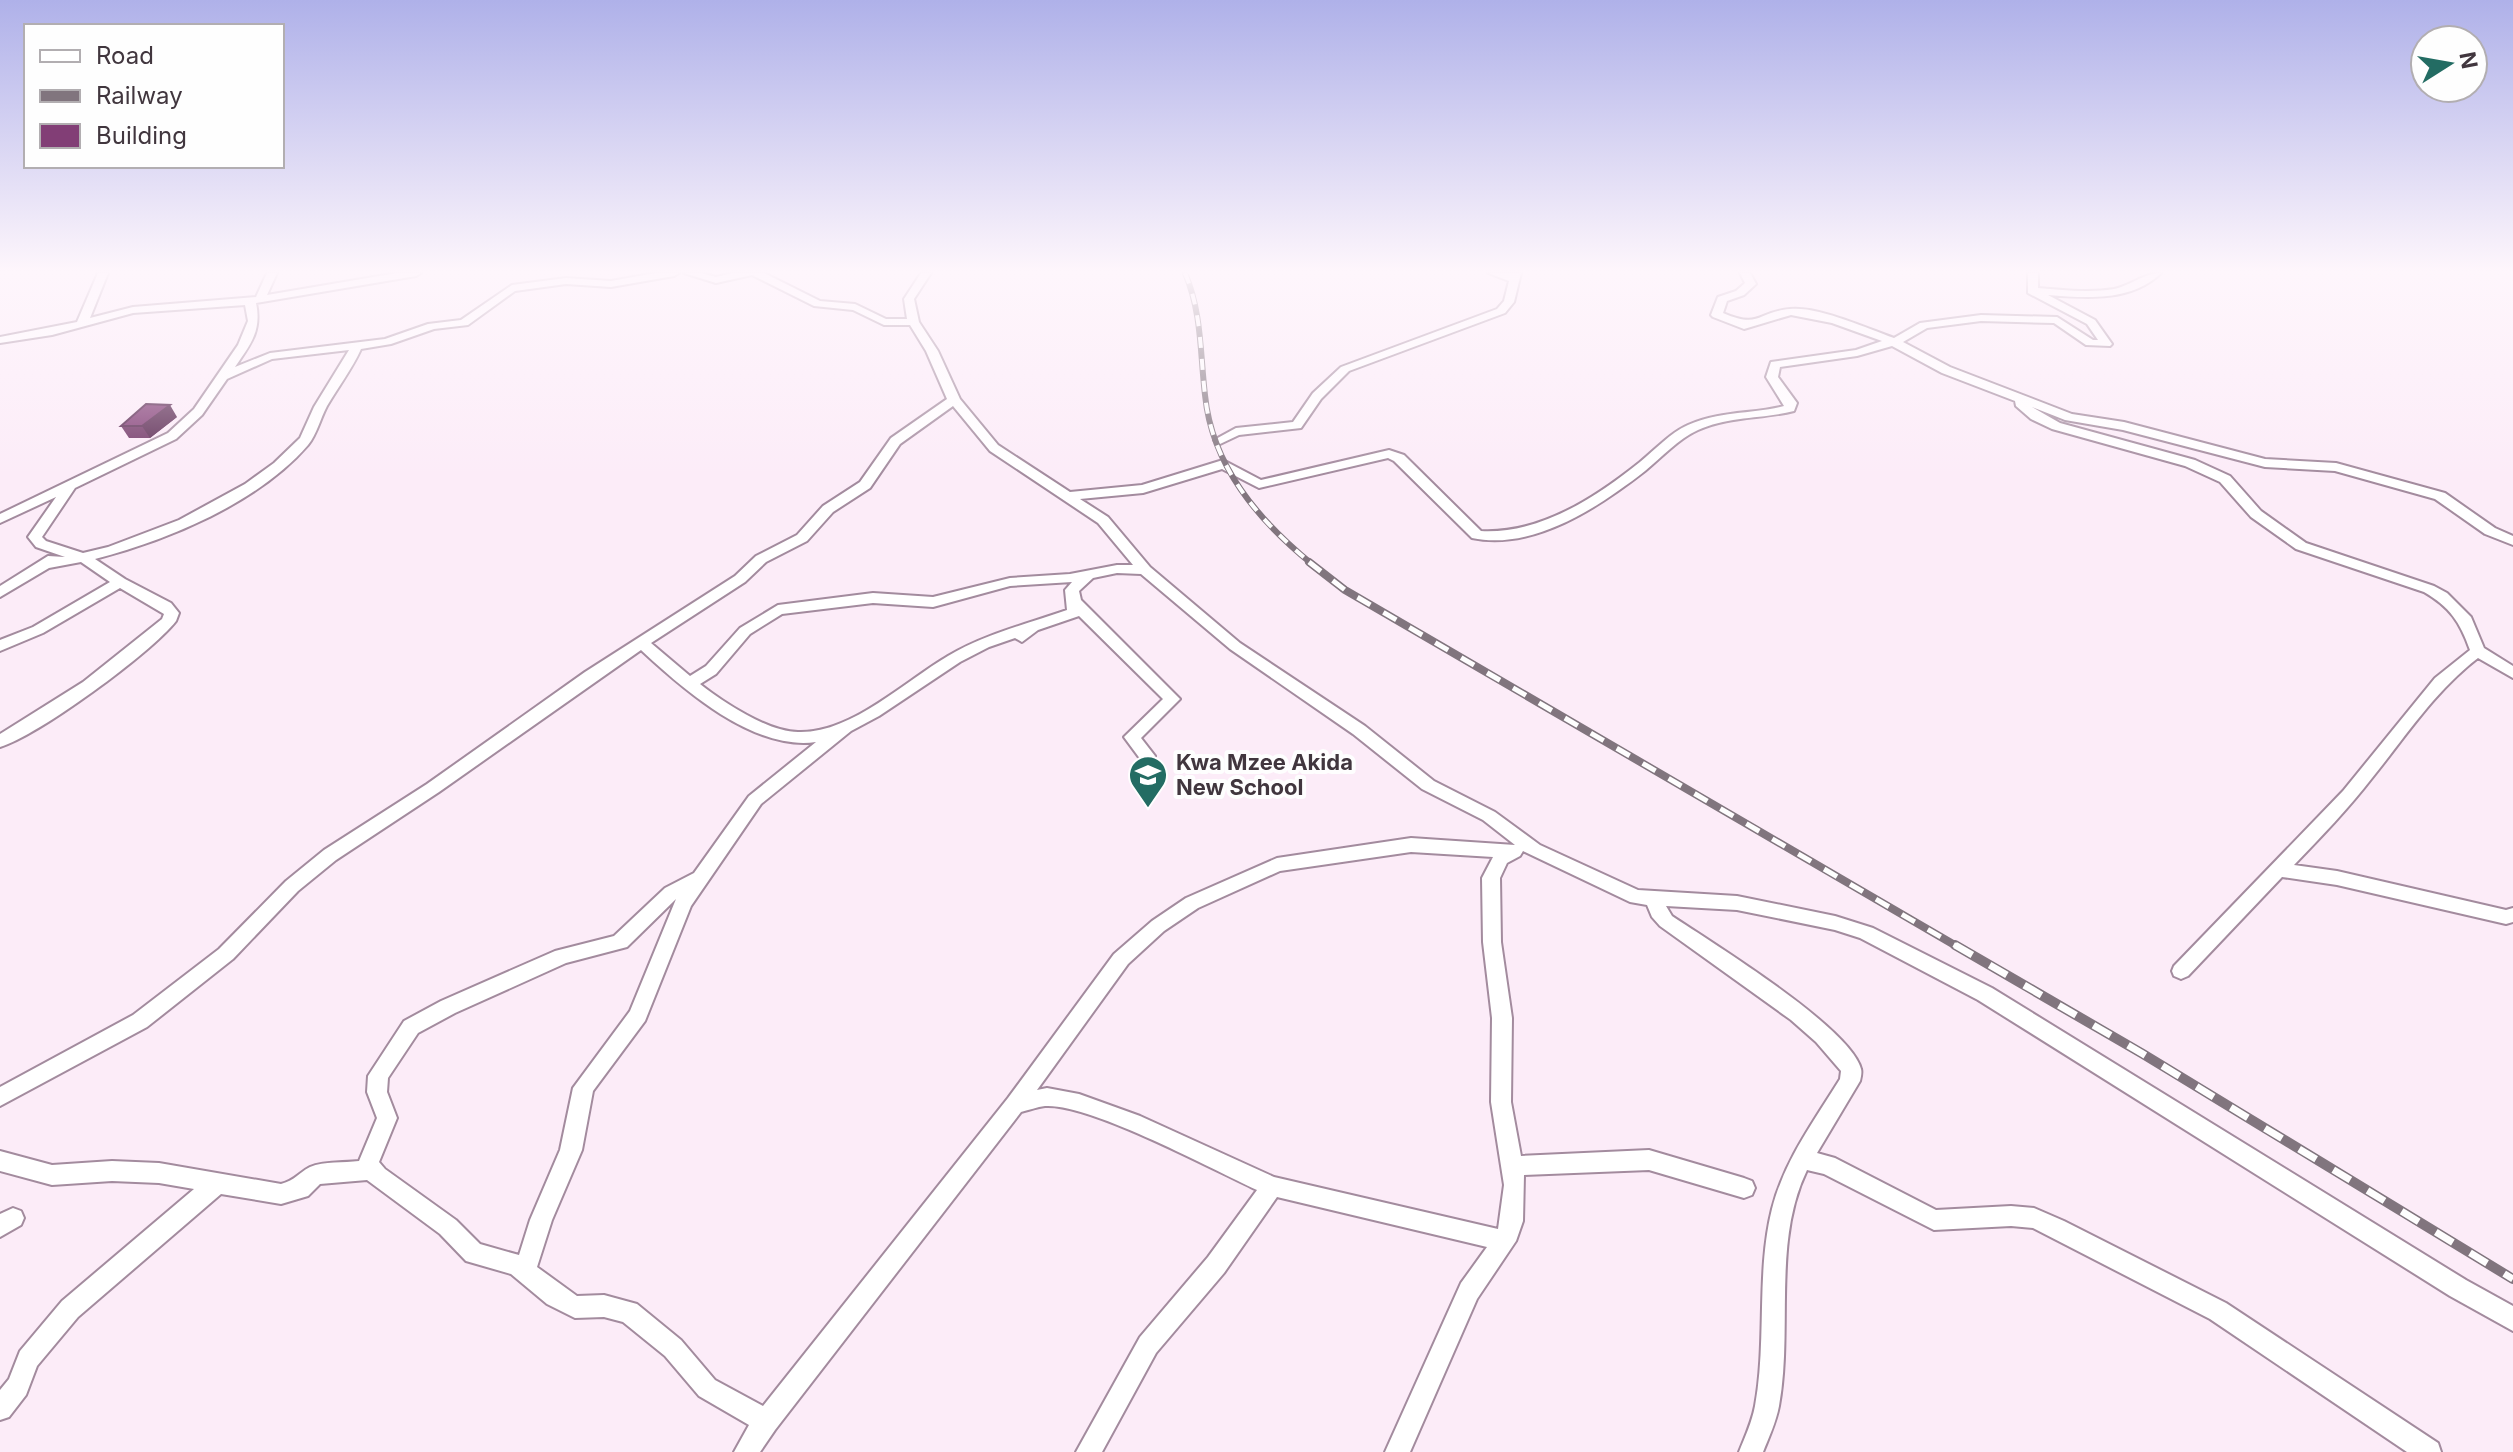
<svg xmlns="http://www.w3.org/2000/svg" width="2513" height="1452" font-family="Inter,sans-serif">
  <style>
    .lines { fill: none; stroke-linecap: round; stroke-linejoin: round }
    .minor-casing { stroke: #a38b9e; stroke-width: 4 }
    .minor { fill: #fff; fill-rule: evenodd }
    .rail-far2-casing { stroke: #81757e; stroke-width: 6 }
    .rail-far1-casing { stroke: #81757e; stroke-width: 8 }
    .rail-casing { stroke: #81757e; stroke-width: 10 }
    .rail-far2 { stroke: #fefefe; stroke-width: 4; stroke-dasharray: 11; stroke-linecap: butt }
    .rail-far1 { stroke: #fefefe; stroke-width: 5; stroke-dasharray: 15; stroke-linecap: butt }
    .rail { stroke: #fefefe; stroke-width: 7; stroke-dasharray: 20; stroke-linecap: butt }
    .wall { fill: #703565 }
    .shaded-wall { fill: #5b2b53 }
    .building { fill: #823e76; stroke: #5b2b53; stroke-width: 2 }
    .labels { text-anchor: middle; stroke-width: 8; stroke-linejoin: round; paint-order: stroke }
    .poi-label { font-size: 22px; font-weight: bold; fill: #41363e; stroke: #fefefe; text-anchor: start }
  </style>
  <rect width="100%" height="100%" fill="#fcecf8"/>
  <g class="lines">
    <g class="minor-casing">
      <g id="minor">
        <path d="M 98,273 L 108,273 L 90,318 L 133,307 L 256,297 L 267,273 L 277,273 L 267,295 L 397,273 L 421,273 L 416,276 L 256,303 C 262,331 250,345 235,367 L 270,353 L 385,339 L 428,324 L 461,320 L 512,285 L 566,278 L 611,281 L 656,273 L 679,273 L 674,276 L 611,287 L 566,284 L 515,291 L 468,325 L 434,329 L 391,344 L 361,349 C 352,369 338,387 327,406 C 320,419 317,434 308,445 C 258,503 168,540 95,559 L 125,579 L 171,603 L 179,613 L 176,621 C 151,653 39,735 0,747 L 0,734 L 83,682 L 162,619 L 164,614 L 120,588 L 43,633 L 0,651 L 0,640 L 33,627 L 110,582 L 81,562 L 49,568 L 0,597 L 0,586 L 48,556 L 65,557 L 36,547 L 28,537 L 56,497 L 0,523 L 0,514 L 168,433 L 194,409 L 238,345 L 248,321 L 245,305 L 133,313 L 52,335 L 0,343 L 0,337 L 77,322 ZM 349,350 L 314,407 L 300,438 L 274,463 L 245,484 L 179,520 L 108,547 L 83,553 L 46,541 L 42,537 L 75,488 L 176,439 L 202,415 L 227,379 L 272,359 Z"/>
        <path d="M 684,273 L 701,273 L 716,277 L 733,273 L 764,273 L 820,301 L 855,304 L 886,319 L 907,319 L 904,299 L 921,273 L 931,273 L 914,299 L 919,322 L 938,351 L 960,399 L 998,445 L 1070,492 L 1142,485 L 1223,460 L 1261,480 L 1389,450 L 1404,455 L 1481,531 C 1540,534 1595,498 1640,462 C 1656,449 1670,433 1688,425 C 1719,411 1753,414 1784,406 L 1766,377 L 1771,362 L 1856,350 L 1882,341 L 1832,323 L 1791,315 L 1744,329 L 1713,317 L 1711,315 L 1718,297 L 1736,291 L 1745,283 L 1740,273 L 1750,273 L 1756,284 L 1744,295 L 1727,301 L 1723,313 C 1760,329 1757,312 1790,309 C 1818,306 1866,328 1894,338 L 1920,323 L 1981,315 L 2057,317 L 2093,340 L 2098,340 L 2087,324 L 2028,293 L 2028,273 L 2038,273 L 2038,288 C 2063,290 2089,293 2114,289 C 2132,285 2144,273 2161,273 C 2131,302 2087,298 2048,295 L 2095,320 L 2112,344 L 2110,346 L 2086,345 L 2054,323 L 1981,321 L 1927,328 L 1903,342 L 1950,367 L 2072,414 L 2124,422 L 2265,459 L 2336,463 L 2445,493 L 2495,528 L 2513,536 L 2513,545 L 2485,534 L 2435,499 L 2335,471 L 2265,467 L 2123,430 L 2065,420 L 2032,407 L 2060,423 L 2195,460 L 2230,476 L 2261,511 L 2306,543 L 2434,586 L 2447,593 L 2471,617 L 2484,648 L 2513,666 L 2513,678 L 2478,658 C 2435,691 2406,736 2372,778 C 2348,809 2321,837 2294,865 L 2337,871 L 2506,910 L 2513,908 L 2513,922 L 2506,924 L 2337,885 L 2282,877 L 2188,976 L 2181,979 L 2174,976 L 2172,971 L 2174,966 L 2343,791 L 2435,678 L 2470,650 C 2460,622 2450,607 2424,592 L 2296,549 L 2251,517 L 2220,482 L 2185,466 L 2052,429 L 2031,419 L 2016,406 L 2015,401 L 1942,373 L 1892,346 L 1857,356 L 1780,367 L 1778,377 L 1797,403 L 1794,411 C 1763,419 1728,416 1698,430 C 1678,439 1662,457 1645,471 C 1599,507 1533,551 1472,538 L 1394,461 L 1388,458 L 1259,488 L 1222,469 L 1143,493 L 1080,499 L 1108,517 L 1150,567 L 1240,643 L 1365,726 L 1434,781 L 1495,812 L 1540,845 L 1638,890 L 1737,896 L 1835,916 L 1873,928 L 1992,988 L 2466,1280 L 2513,1306 L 2513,1331 L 2450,1296 L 1978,1000 L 1860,938 L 1835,930 L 1737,910 L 1666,906 L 1672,916 C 1711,942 1851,1028 1861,1069 C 1862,1072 1861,1077 1860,1081 L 1817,1153 L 1835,1158 L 1936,1210 L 2011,1206 L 2034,1208 L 2064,1221 L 2226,1303 L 2438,1443 L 2441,1452 L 2407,1452 L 2210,1319 L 2033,1228 L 2011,1226 L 1934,1230 L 1824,1174 L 1807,1170 C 1772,1242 1793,1329 1779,1406 C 1776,1422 1769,1437 1763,1452 L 1739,1452 C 1745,1437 1752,1422 1755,1406 C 1767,1341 1756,1273 1772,1209 C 1784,1161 1814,1121 1840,1079 L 1841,1071 L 1816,1042 L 1791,1020 L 1660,926 L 1652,917 L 1647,905 L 1630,902 L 1523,851 L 1520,856 L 1507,863 L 1500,878 L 1501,942 L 1512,1018 L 1511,1102 L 1521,1156 L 1649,1150 L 1744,1178 L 1752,1181 L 1755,1188 L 1752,1195 L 1744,1198 L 1649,1170 L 1524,1175 L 1523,1221 L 1516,1241 L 1477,1299 L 1410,1452 L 1385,1452 L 1461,1283 L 1487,1247 L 1277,1197 L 1224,1273 L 1156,1353 L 1102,1452 L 1076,1452 L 1140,1337 L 1208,1257 L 1257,1190 C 1212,1169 1089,1103 1045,1106 C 1037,1107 1029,1110 1021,1112 L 775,1430 L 760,1452 L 734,1452 L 749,1425 L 699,1396 L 665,1356 L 623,1322 L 604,1317 L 575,1318 L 547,1304 L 511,1274 L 466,1261 L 440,1234 L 367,1180 L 320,1184 L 308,1196 L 281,1204 L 221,1194 L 78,1317 L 37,1366 L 26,1395 L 9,1417 L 0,1420 L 0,1390 L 9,1379 L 20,1351 L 62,1301 L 194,1189 L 159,1183 L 112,1181 L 52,1185 L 0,1171 L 0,1151 L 52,1165 L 112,1161 L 159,1163 L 281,1184 C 296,1180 298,1173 310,1167 C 324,1161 344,1163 359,1161 L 377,1118 L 367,1092 L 368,1076 L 404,1021 L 441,1001 L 555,951 L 614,936 L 665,888 L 694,873 L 749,796 L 816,742 C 753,751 683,689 641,650 L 439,792 L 336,860 L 298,891 L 233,959 L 147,1027 L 0,1106 L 0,1087 L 133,1015 L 219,949 L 286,881 L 324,850 L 427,784 L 585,672 L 735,576 L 756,556 L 797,535 L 823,506 L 860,482 L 891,438 L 947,399 L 926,351 L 910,325 L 884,325 L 853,310 L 814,306 L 752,275 L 716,283 ZM 953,406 L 990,451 L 1098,523 L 1133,565 L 1117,565 L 1070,574 L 1010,578 L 933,597 L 873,593 L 778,605 L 740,628 L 706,666 L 690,676 L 651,643 L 745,582 L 766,562 L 807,541 L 833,512 L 870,488 L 900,444 ZM 1117,573 L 1141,574 L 1230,649 L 1353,734 L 1422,789 L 1483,820 L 1515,845 L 1411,838 L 1277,858 L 1186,898 L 1152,921 L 1114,954 L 1008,1098 L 763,1406 L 715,1380 L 681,1340 L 637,1304 L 604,1295 L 577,1296 L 537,1267 L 552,1220 L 582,1150 L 593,1091 L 645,1021 L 691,906 L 761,804 L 851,731 L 879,716 L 960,662 L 989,647 L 1015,638 L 1022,642 L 1038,630 L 1079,616 L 1163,699 L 1124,737 L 1141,760 L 1153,760 L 1155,756 L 1141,738 L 1180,699 L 1081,600 L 1079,591 L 1093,578 ZM 1072,582 L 1065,590 L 1067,610 C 1027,624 985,634 948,656 C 905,681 851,734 798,732 C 768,732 723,702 700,684 L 716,674 L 750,634 L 782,614 L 873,603 L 933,607 L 1010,586 ZM 1411,852 L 1493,857 L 1482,878 L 1483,942 L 1492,1018 L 1491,1102 L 1504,1185 L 1498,1229 L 1274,1177 L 1140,1116 L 1079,1094 L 1047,1088 L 1037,1090 L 1128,964 L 1164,931 L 1198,908 L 1280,871 ZM 676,899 L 630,1011 L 573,1088 L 560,1150 L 530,1220 L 519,1255 L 480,1244 L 456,1220 L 385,1169 L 379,1162 L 397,1118 L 387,1092 L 388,1078 L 418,1033 L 455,1013 L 566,963 L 627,947 Z"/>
        <polygon points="1488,273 1521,273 1514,302 1505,313 1349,371 1321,399 1301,428 1239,435 1220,444 1214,440 1236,428 1293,422 1313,393 1341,367 1497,309 1504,301 1509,281"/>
        <polygon points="13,1208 21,1211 24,1218 21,1225 0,1237 0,1214"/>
      </g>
    </g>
    <use href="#minor" class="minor"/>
    <g class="rail-far2-casing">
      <path id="rail-far2" d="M 1185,273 C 1202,313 1200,353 1205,395 C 1212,466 1258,520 1312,564"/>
    </g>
    <g class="rail-far1-casing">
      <polyline id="rail-far1" points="1309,562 1345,590 1958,947"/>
    </g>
    <g class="rail-casing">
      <polyline id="rail" points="1955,945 2143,1054 2513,1279"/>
    </g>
    <use href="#rail-far2" class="rail-far2"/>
    <use href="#rail-far1" class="rail-far1"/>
    <use href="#rail" class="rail"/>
  </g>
  <polygon class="wall" points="177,417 150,438 129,438 121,426"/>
  <polygon class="shaded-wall" points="170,405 177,417 150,438 142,426"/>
  <polygon class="building" points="146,404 170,405 142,426 121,426"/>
  <linearGradient id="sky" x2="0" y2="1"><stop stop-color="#afb1e9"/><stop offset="0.57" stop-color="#fef6fc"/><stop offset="1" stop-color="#fef6fc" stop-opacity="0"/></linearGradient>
  <rect width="2513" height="476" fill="url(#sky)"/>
  <defs>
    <g id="school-pin" transform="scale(2)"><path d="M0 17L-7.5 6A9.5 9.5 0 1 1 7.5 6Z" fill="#236c63" stroke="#fefefe"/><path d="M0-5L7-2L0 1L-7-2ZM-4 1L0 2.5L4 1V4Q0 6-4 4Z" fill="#fff"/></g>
  </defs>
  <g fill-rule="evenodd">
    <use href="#school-pin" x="1148" y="775"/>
  </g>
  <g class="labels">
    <g class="poi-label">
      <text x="1176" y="770">Kwa Mzee Akida<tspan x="1176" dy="25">New School</tspan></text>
    </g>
  </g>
  <rect x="24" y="24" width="260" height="144" fill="#fefefe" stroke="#b2aeb1" stroke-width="2"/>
  <rect x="40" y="50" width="40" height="12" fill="#ffffff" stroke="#b2aeb1" stroke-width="2"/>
  <text x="96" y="64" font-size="24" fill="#41363e">Road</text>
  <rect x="40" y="90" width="40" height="12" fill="#81757e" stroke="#b2aeb1" stroke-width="2"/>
  <text x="96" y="104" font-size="24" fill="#41363e">Railway</text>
  <rect x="40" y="124" width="40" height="24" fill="#823e76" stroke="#b2aeb1" stroke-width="2"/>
  <text x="96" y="144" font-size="24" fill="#41363e">Building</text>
  <g transform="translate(2449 64) rotate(79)"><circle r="38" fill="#fefefe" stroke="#b2aeb1" stroke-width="2"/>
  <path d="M0-6L14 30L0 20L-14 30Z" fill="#236c63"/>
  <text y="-12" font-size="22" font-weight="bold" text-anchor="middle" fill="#41363e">N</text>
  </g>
</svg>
